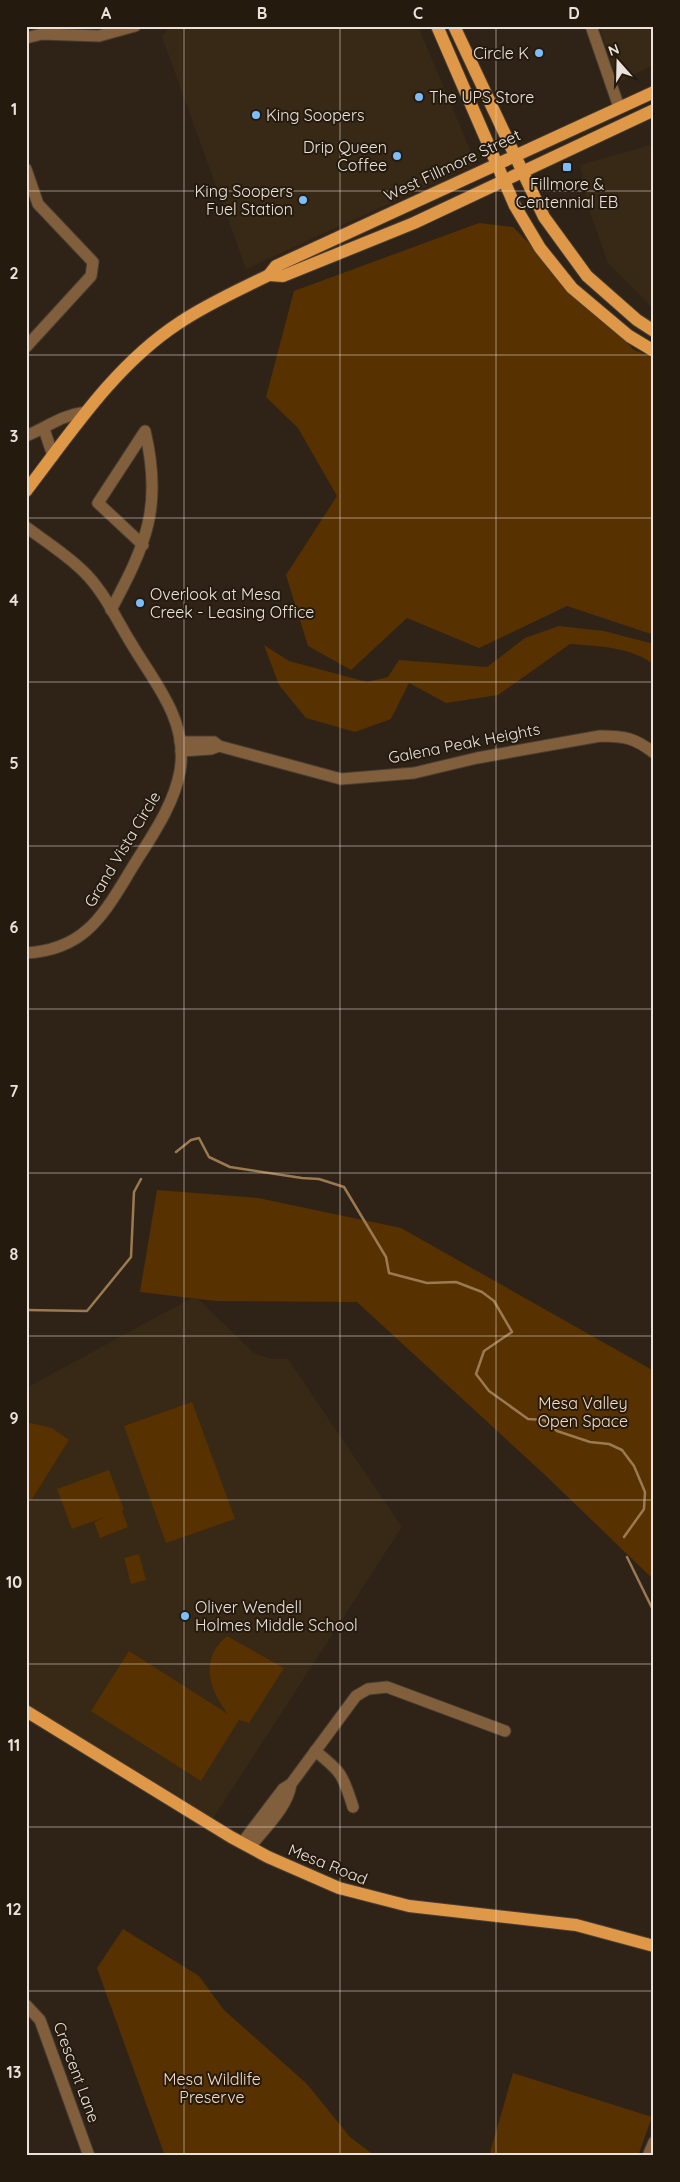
<svg xmlns="http://www.w3.org/2000/svg" width="680" height="2182" font-family="Quicksand,sans-serif">
  <style>
    .built { fill: #382816 }
    .green { fill: #573100 }
    .lines { fill: none; stroke-linecap: round; stroke-linejoin: round }
    .stream { stroke: #9b7951; stroke-width: 2.5 }
    .minor-casing { stroke: #493e32; stroke-width: 13 }
    .major-casing { stroke: #493e32; stroke-width: 14 }
    .minor { stroke: #825f3c; stroke-width: 11 }
    .major { stroke: #df9748; stroke-width: 12 }
    .grid { fill: none; stroke: #ebe3db; stroke-width: 1; stroke-opacity: 0.55 }
    .poi-dot { fill: #7bbef9; stroke: #251a0e; stroke-width: 2 }
    .labels { text-anchor: middle; stroke-width: 4; stroke-linejoin: round; paint-order: stroke }
    .poi-label { font-size: 16px; fill: #ebe3db; stroke: #251a0e; text-anchor: start }
    .street-label { font-size: 16px; fill: #ebe3db; stroke: #251a0e }
    .park-label { font-size: 16px; fill: #f8dbc0; stroke: #251a0e }
    .neatline { fill: none; stroke: #ebe3db; stroke-width: 2 }
    .grid-label { font-size: 16px; text-anchor: middle; font-weight: bold; fill: #ebe3db }
  </style>
  <rect width="100%" height="100%" fill="#2f2317"/>
  <g class="built">
    <polygon points="169,26 418,26 476,164 246,269 162,37"/>
    <polygon points="599,26 654,26 654,65 618,82"/>
    <polygon points="654,144 654,310 608,263 589,210 580,165"/>
    <polygon points="195,1296 254,1353 271,1359 288,1359 402,1527 212,1820 26,1705 26,1388"/>
  </g>
  <g class="green">
    <polygon points="479,223 513,227 634,350 654,358 654,635 567,606 479,648 407,618 351,670 308,646 286,575 337,496 298,428 266,397 294,291"/>
    <path d="M 559,626 L 604,631 L 654,644 L 654,665 C 633,647 597,646 570,644 L 498,695 L 446,703 L 409,683 L 391,719 L 355,732 L 306,718 L 279,685 L 264,645 L 289,661 L 367,682 L 388,677 L 399,660 L 487,667 L 525,638 Z"/>
    <polygon points="157,1190 258,1198 401,1228 654,1371 654,1580 545,1475 357,1302 216,1301 140,1292"/>
    <polygon points="192,1402 235,1519 166,1543 124,1426"/>
    <polygon points="26,1422 52,1428 69,1440 32,1499 26,1501"/>
    <polygon points="109,1470 124,1510 122,1511 128,1527 100,1538 94,1522 108,1516 72,1529 57,1489"/>
    <polygon points="139,1554 146,1580 131,1584 124,1558"/>
    <path d="M 227,1636 L 284,1668 L 249,1723 L 239,1720 L 201,1781 L 91,1711 L 129,1651 L 228,1714 C 209,1690 199,1659 227,1636 Z"/>
    <polygon points="123,1929 199,1976 224,2010 307,2084 350,2137 375,2156 165,2156 97,1968"/>
    <polygon points="513,2073 652,2117 638,2156 489,2156"/>
  </g>
  <g class="lines">
    <g class="stream">
      <polyline points="176,1152 191,1140 199,1138 209,1157 230,1167 302,1178 319,1179 344,1187 386,1257 389,1273 427,1283 456,1282 482,1292 494,1301 512,1332 484,1351 476,1374 489,1391 528,1419 544,1420 557,1431 590,1442 609,1444 622,1450 634,1466 645,1492 644,1509 624,1537"/>
      <polyline points="26,1310 87,1311 131,1257 134,1192 141,1179"/>
      <polyline points="627,1557 654,1612"/>
    </g>
    <g class="minor-casing">
      <g id="minor">
        <polyline points="591,26 619,107"/>
        <polyline points="26,38 42,34 99,36 135,26"/>
        <polyline points="26,169 38,204 93,262 91,276 26,347"/>
        <polyline points="44,429 53,456"/>
        <path d="M 26,436 C 50,426 59,416 86,412"/>
        <path d="M 26,527 C 45,541 67,555 83,571 C 104,591 116,619 131,643 C 145,667 163,690 173,715 C 180,732 183,753 180,771 C 173,810 145,845 126,878 C 100,921 80,950 26,953"/>
        <path d="M 111,610 C 146,544 163,507 145,431 L 98,503 L 143,545"/>
        <path d="M 180,742 L 214,742 L 219,746 L 341,779 L 414,773 L 477,758 L 600,736 C 625,736 635,738 654,753"/>
        <polyline points="181,751 211,749 219,746"/>
        <path d="M 315,1751 C 341,1771 343,1775 353,1807"/>
        <polyline points="242,1843 283,1789 291,1784 356,1696 368,1689 387,1687 505,1731"/>
        <path d="M 250,1847 C 264,1829 288,1807 291,1784"/>
        <polyline points="26,2005 40,2020 89,2156"/>
        <polyline points="648,2156 654,2142"/>
      </g>
    </g>
    <g class="major-casing">
      <g id="major">
        <polyline points="437,26 515,206 540,248 572,288 629,336 654,351"/>
        <polyline points="454,26 544,217 587,276 637,320 654,331"/>
        <polyline points="269,275 283,276 414,223 654,110"/>
        <path d="M 26,491 C 72,431 115,365 179,323 C 207,304 239,290 269,275 L 276,266 L 654,92"/>
        <polyline points="26,1711 231,1837 268,1857 339,1888 409,1906 576,1925 654,1946"/>
      </g>
    </g>
    <use href="#minor" class="minor"/>
    <use href="#major" class="major"/>
  </g>
  <path class="grid" d="M 184,26 L 184,2156M 340,26 L 340,2156M 496,26 L 496,2156M 26,191 L 654,191M 26,355 L 654,355M 26,518 L 654,518M 26,682 L 654,682M 26,846 L 654,846M 26,1009 L 654,1009M 26,1173 L 654,1173M 26,1336 L 654,1336M 26,1500 L 654,1500M 26,1664 L 654,1664M 26,1827 L 654,1827M 26,1991 L 654,1991"/>
  <g class="poi-dot">
    <circle cx="539" cy="53" r="5"/>
    <circle cx="419" cy="97" r="5"/>
    <circle cx="256" cy="115" r="5"/>
    <circle cx="397" cy="156" r="5"/>
    <rect x="562" y="162" width="10" height="10" rx="2.5"/>
    <circle cx="303" cy="200" r="5"/>
    <circle cx="140" cy="603" r="5"/>
    <circle cx="185" cy="1616" r="5"/>
  </g>
  <g class="labels">
    <g class="poi-label">
      <text x="529" y="59" text-anchor="end">Circle K</text>
      <text x="429" y="103">The UPS Store</text>
      <text x="266" y="121">King Soopers</text>
      <text x="387" y="153" text-anchor="end">Drip Queen<tspan x="387" dy="18">Coffee</tspan></text>
      <text x="567" y="190" text-anchor="middle">Fillmore &amp;<tspan x="567" dy="18">Centennial EB</tspan></text>
      <text x="293" y="197" text-anchor="end">King Soopers<tspan x="293" dy="18">Fuel Station</tspan></text>
      <text x="150" y="600">Overlook at Mesa<tspan x="150" dy="18">Creek - Leasing Office</tspan></text>
      <text x="195" y="1613">Oliver Wendell<tspan x="195" dy="18">Holmes Middle School</tspan></text>
    </g>
    <g class="street-label">
      <text transform="translate(452 165) rotate(-25)" y="6">West Fillmore Street</text>
      <text transform="translate(464 743) rotate(-11)" y="6">Galena Peak Heights</text>
      <text transform="translate(122 849) rotate(-59)" y="6">Grand Vista Circle</text>
      <text transform="translate(328 1864) rotate(22)" y="6">Mesa Road</text>
      <text transform="translate(77 2072) rotate(70)" y="6">Crescent Lane</text>
    </g>
    <g class="park-label">
      <text x="583" y="1409">Mesa Valley<tspan x="583" dy="18">Open Space</tspan></text>
      <text x="212" y="2085">Mesa Wildlife<tspan x="212" dy="18">Preserve</tspan></text>
    </g>
  </g>
  <rect width="680" height="2182" fill="none" stroke="#251a0e" stroke-width="55"/>
  <g transform="translate(618 62) rotate(340)" stroke="#251a0e" stroke-width="4" paint-order="stroke">
  <path d="M0-4L9 19L0 12L-9 19Z" fill="#ebe3db"/>
  <text y="-8" font-size="14" font-weight="bold" text-anchor="middle" fill="#ebe3db">N</text>
  </g>
  <rect x="28" y="28" width="624" height="2126" class="neatline"/>
  <g class="grid-label">
    <text x="106" y="19">A</text>
    <text x="262" y="19">B</text>
    <text x="418" y="19">C</text>
    <text x="574" y="19">D</text>
    <text x="14" y="115">1</text>
    <text x="14" y="279">2</text>
    <text x="14" y="442">3</text>
    <text x="14" y="606">4</text>
    <text x="14" y="769">5</text>
    <text x="14" y="933">6</text>
    <text x="14" y="1097">7</text>
    <text x="14" y="1260">8</text>
    <text x="14" y="1424">9</text>
    <text x="14" y="1588">10</text>
    <text x="14" y="1751">11</text>
    <text x="14" y="1915">12</text>
    <text x="14" y="2078">13</text>
  </g>
</svg>
